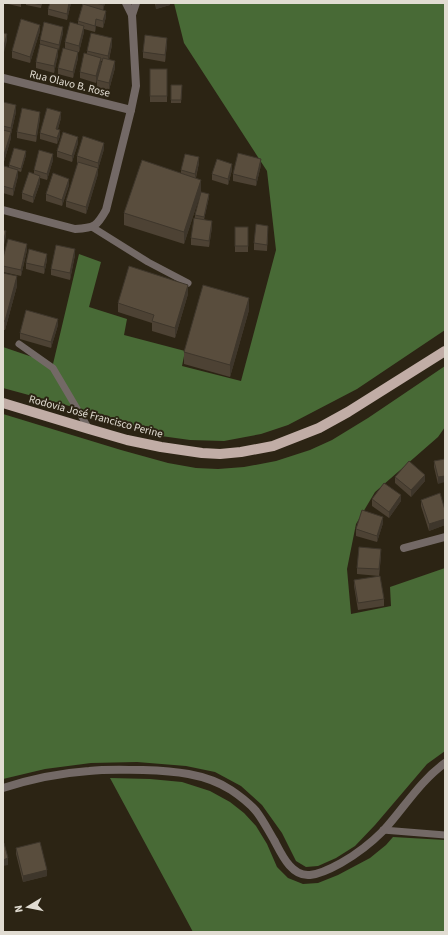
<svg xmlns="http://www.w3.org/2000/svg" width="448" height="935" font-family="'Source Sans 3',sans-serif">
  <style>
    .forest { fill: #486a36 }
    .lines { fill: none; stroke-linecap: round; stroke-linejoin: round }
    .service { stroke: #736966; stroke-width: 7 }
    .minor { stroke: #736966; stroke-width: 8 }
    .tertiary { stroke: #736966; stroke-width: 8 }
    .primary { stroke: #c1ada6; stroke-width: 10 }
    .wall { fill: #4d4234 }
    .shaded-wall { fill: #3e362b }
    .building { fill: #594d3d; stroke: #3e362b }
    .labels { text-anchor: middle; stroke-width: 4; stroke-linejoin: round; paint-order: stroke }
    .street-label { font-size: 11px; fill: #e1dcd2; stroke: #2c2414 }
  </style>
  <rect width="100%" height="100%" fill="#2c2414"/>
  <g class="forest">
    <polygon points="174,3 445,3 445,330 357,389 288,425 261,434 224,441 190,440 161,436 106,416 3,388 3,347 53,364 79,254 101,262 89,307 127,319 124,335 185,351 182,366 241,381 276,250 267,171 184,43"/>
    <polygon points="445,366 445,427 438,437 375,492 356,524 347,569 351,614 391,606 390,587 445,568 445,751 427,764 375,825 355,846 336,858 318,866 306,867 296,861 282,833 262,805 241,786 215,772 186,766 137,762 91,763 45,769 3,779 3,414 121,450 168,463 196,468 218,469 244,467 276,461 310,450 332,440 368,418"/>
    <polygon points="110,778 150,779 182,782 210,791 230,802 244,813 256,826 267,844 277,867 288,878 303,884 318,883 338,875 370,858 386,845 393,837 445,840 445,932 193,932 178,904"/>
  </g>
  <g class="lines">
    <g class="service">
      <polyline points="92,227 148,262 188,283"/>
      <polyline points="19,344 53,368 89,429"/>
      <polyline points="383,830 445,835"/>
    </g>
    <g class="minor">
      <polyline points="132,15 136,3"/>
      <polyline points="3,78 131,110"/>
      <path d="M 3,210 L 75,229 C 95,228 97,226 106,210 L 131,110 L 136,86 L 132,15 L 126,3"/>
      <polyline points="404,548 445,537"/>
    </g>
    <path class="tertiary" d="M 3,788 C 31,779 60,773 89,771 C 107,769 125,770 143,770 C 173,771 205,773 231,790 C 240,796 249,803 256,811 C 263,820 268,830 274,840 C 281,853 291,877 310,875 C 321,874 332,868 341,863 C 357,854 371,843 384,830 C 404,808 420,781 445,763"/>
    <polyline class="primary" points="3,403 89,429 127,440 161,447 202,453 220,454 241,452 273,446 319,428 348,412 445,351"/>
  </g>
  <g class="wall">
    <polygon points="8,3 21,3 21,7 8,4"/>
    <polygon points="26,3 42,3 41,8 26,5"/>
    <polygon points="50,3 71,3 67,20 48,15 48,9"/>
    <polygon points="83,3 105,3 103,10 106,17 103,28 96,26 95,32 84,29 84,32 79,52 78,52 78,58 73,78 58,74 58,68 65,48 65,42 78,24 78,21"/>
    <polygon points="155,3 170,3 170,5 156,9"/>
    <polygon points="40,31 30,63 12,58 12,51"/>
    <polygon points="63,33 58,51 58,55 54,73 36,68 36,62 40,44 40,40"/>
    <polygon points="167,44 165,62 143,58 143,52"/>
    <polygon points="112,45 109,60 115,68 109,90 97,87 97,80 103,61 101,61 101,64 96,83 80,78 80,72 87,54 87,51"/>
    <rect x="150" y="69" width="17" height="33"/>
    <polygon points="171,85 182,85 181,103 171,103"/>
    <polygon points="3,102 16,112 11,134 11,138 3,165"/>
    <polygon points="40,118 36,142 17,138 17,132"/>
    <polygon points="61,118 58,129 60,136 57,144 40,139 40,133"/>
    <polygon points="78,143 72,162 57,157 57,151"/>
    <polygon points="104,149 98,169 98,174 86,214 66,207 66,201 78,163 77,163 77,156"/>
    <polygon points="26,155 21,172 18,171 18,176 13,196 3,193 3,170 9,167 9,165"/>
    <polygon points="53,160 47,180 40,178 40,183 33,203 22,199 22,193 34,174 34,170"/>
    <polygon points="199,163 196,178 201,192 184,244 124,225 124,213 181,173 181,170"/>
    <polygon points="261,165 256,186 233,181 233,174"/>
    <polygon points="232,170 228,185 212,180 212,174"/>
    <polygon points="69,185 62,206 46,201 46,194"/>
    <polygon points="209,197 204,219 212,227 209,247 191,245 191,238 195,218 195,215"/>
    <rect x="235" y="227" width="13" height="25"/>
    <polygon points="268,232 267,251 254,250 254,243"/>
    <polygon points="27,250 21,276 3,272 3,258"/>
    <polygon points="75,255 70,280 51,275 51,269"/>
    <polygon points="47,260 44,274 26,269 26,263"/>
    <polygon points="3,273 17,286 5,330 3,330"/>
    <polygon points="188,294 175,338 152,331 152,323 118,312 118,303"/>
    <polygon points="249,310 230,377 184,364 184,352"/>
    <polygon points="58,325 51,348 20,339 20,333"/>
    <polygon points="445,459 438,484 434,467 434,461"/>
    <polygon points="395,477 425,481 411,497 395,483"/>
    <polygon points="372,499 401,501 389,518 372,506"/>
    <polygon points="421,500 445,510 445,525 429,531 421,506"/>
    <polygon points="383,523 377,542 356,536 356,529"/>
    <polygon points="381,556 379,576 357,574 357,568"/>
    <polygon points="354,580 384,599 384,606 358,610 354,586"/>
    <polygon points="16,848 47,876 23,882 16,854"/>
  </g>
  <g class="shaded-wall">
    <polygon points="69,3 71,3 67,20 67,14"/>
    <polygon points="103,3 105,3 103,11"/>
    <polygon points="156,3 170,3 170,5 156,9"/>
    <polygon points="106,11 106,17 103,28 103,21"/>
    <polygon points="96,19 96,26 95,32 95,26"/>
    <polygon points="40,25 40,31 30,63 30,57"/>
    <polygon points="84,26 84,32 79,52 79,46"/>
    <polygon points="63,27 63,33 59,51 59,45"/>
    <polygon points="7,34 7,41 3,56 3,50"/>
    <polygon points="112,38 112,45 108,62 108,56"/>
    <polygon points="167,38 167,44 165,62 165,55"/>
    <polygon points="58,49 58,55 54,73 54,66"/>
    <polygon points="78,52 78,58 73,78 73,72"/>
    <polygon points="101,58 101,64 96,83 96,76"/>
    <polygon points="115,61 115,68 109,90 109,83"/>
    <polygon points="16,105 16,112 11,134 11,128"/>
    <polygon points="40,112 40,118 36,142 36,136"/>
    <polygon points="61,112 61,118 56,135 56,129"/>
    <polygon points="60,130 60,136 57,144 57,138"/>
    <polygon points="11,132 11,138 3,165 3,158"/>
    <polygon points="78,137 78,143 72,162 72,156"/>
    <polygon points="104,143 104,149 98,169 98,174 86,214 86,207 98,169 98,163"/>
    <polygon points="26,151 26,155 21,172 21,169"/>
    <polygon points="53,154 53,160 47,180 47,174"/>
    <polygon points="199,157 199,163 195,180 195,174"/>
    <polygon points="261,159 261,165 256,186 256,180"/>
    <polygon points="232,164 232,170 228,185 228,179"/>
    <polygon points="18,170 18,176 13,196 13,189"/>
    <polygon points="40,176 40,183 33,203 33,197"/>
    <polygon points="69,179 69,185 62,206 62,200"/>
    <polygon points="201,180 201,192 184,244 184,232"/>
    <polygon points="209,194 209,197 204,220 204,217"/>
    <polygon points="212,221 212,227 209,247 209,241"/>
    <polygon points="6,231 6,237 3,249 3,243"/>
    <polygon points="27,244 27,250 21,276 21,270"/>
    <polygon points="75,249 75,255 70,280 70,273"/>
    <polygon points="47,254 47,260 44,274 44,267"/>
    <polygon points="17,276 17,286 5,330 5,321"/>
    <polygon points="188,285 188,294 175,338 175,328"/>
    <polygon points="249,298 249,310 230,377 230,365"/>
    <polygon points="58,319 58,325 51,348 51,342"/>
    <polygon points="425,475 425,481 411,497 411,490"/>
    <polygon points="445,476 445,482 438,484 438,477"/>
    <polygon points="401,495 401,501 389,518 389,512"/>
    <polygon points="383,517 383,523 377,542 377,536"/>
    <polygon points="445,519 445,525 429,531 429,524"/>
    <polygon points="381,549 381,556 379,576 379,569"/>
    <polygon points="8,858 8,865 3,866 3,860"/>
    <polygon points="47,870 47,876 23,882 23,876"/>
  </g>
  <g class="building">
    <polygon points="33,3 41,3 41,5"/>
    <polygon points="50,3 69,3 67,14 48,9"/>
    <polygon points="96,3 103,3 103,5"/>
    <polygon points="83,4 106,11 103,21 96,19 95,26 78,21"/>
    <polygon points="21,19 40,25 30,57 12,51"/>
    <polygon points="44,22 63,27 59,45 40,40"/>
    <polygon points="70,22 84,26 79,46 65,42"/>
    <polygon points="3,33 7,34 3,50"/>
    <polygon points="91,33 112,38 108,56 87,51"/>
    <polygon points="145,35 167,38 165,55 143,52"/>
    <polygon points="40,44 58,49 54,66 36,62"/>
    <polygon points="63,48 78,52 73,72 58,68"/>
    <polygon points="84,53 101,58 96,76 80,72"/>
    <polygon points="103,58 115,61 109,83 97,80"/>
    <rect x="150" y="69" width="17" height="27"/>
    <polygon points="171,85 182,85 181,100 171,100"/>
    <polygon points="3,102 16,105 11,128 3,126"/>
    <polygon points="22,108 40,112 36,136 17,132"/>
    <polygon points="47,108 61,112 56,129 60,130 57,138 40,133"/>
    <polygon points="3,130 11,132 3,158"/>
    <polygon points="63,132 78,137 72,156 57,151"/>
    <polygon points="83,136 104,143 98,163 77,156"/>
    <polygon points="14,148 26,151 21,169 9,165"/>
    <polygon points="39,150 53,154 47,174 34,170"/>
    <polygon points="238,153 261,159 256,180 233,174"/>
    <polygon points="185,154 199,157 195,174 181,170"/>
    <polygon points="217,159 232,164 228,179 212,174"/>
    <polygon points="142,160 201,180 184,232 124,213"/>
    <polygon points="78,162 98,168 86,207 66,201"/>
    <polygon points="4,166 18,170 13,189 3,186 3,170"/>
    <polygon points="29,172 40,176 33,197 22,193"/>
    <polygon points="53,173 69,179 62,200 46,194"/>
    <polygon points="201,192 209,194 204,217 195,215"/>
    <polygon points="194,218 212,221 209,241 191,238"/>
    <polygon points="256,224 268,226 267,245 254,243"/>
    <rect x="235" y="227" width="13" height="19"/>
    <polygon points="3,230 6,231 3,243"/>
    <polygon points="8,239 27,244 21,270 3,266 3,258"/>
    <polygon points="56,245 75,249 70,273 51,269"/>
    <polygon points="29,249 47,254 44,267 26,263"/>
    <polygon points="129,266 188,285 175,328 152,321 154,315 118,303"/>
    <polygon points="3,273 17,276 5,321 3,321"/>
    <polygon points="203,285 249,298 230,365 184,352"/>
    <polygon points="26,310 58,319 51,342 20,333"/>
    <polygon points="445,459 445,476 438,477 434,461"/>
    <polygon points="409,461 425,475 411,490 395,477"/>
    <polygon points="384,483 401,495 389,512 372,499"/>
    <polygon points="440,493 445,510 445,519 429,524 421,500"/>
    <polygon points="362,510 383,517 377,536 356,529"/>
    <polygon points="359,547 381,549 379,569 357,568"/>
    <polygon points="380,576 384,599 358,603 354,580"/>
    <polygon points="40,842 47,870 23,876 16,848"/>
    <polygon points="3,843 4,843 8,858 3,860"/>
  </g>
  <g class="labels">
    <g class="street-label">
      <text transform="translate(70 83) rotate(14)" y="4">Rua Olavo B. Rose</text>
      <text transform="translate(96 416) rotate(15)" y="4">Rodovia José Francisco Perine</text>
    </g>
  </g>
  <rect width="448" height="935" fill="none" stroke="#e1dcd2" stroke-width="8"/>
  <g transform="translate(28 907) rotate(260)" stroke="#2c2414" stroke-width="3" paint-order="stroke">
  <path d="M0-3L7 15L0 10L-7 15Z" fill="#e1dcd2"/>
  <text y="-6" font-size="11" font-weight="bold" text-anchor="middle" fill="#e1dcd2">N</text>
  </g>
</svg>
